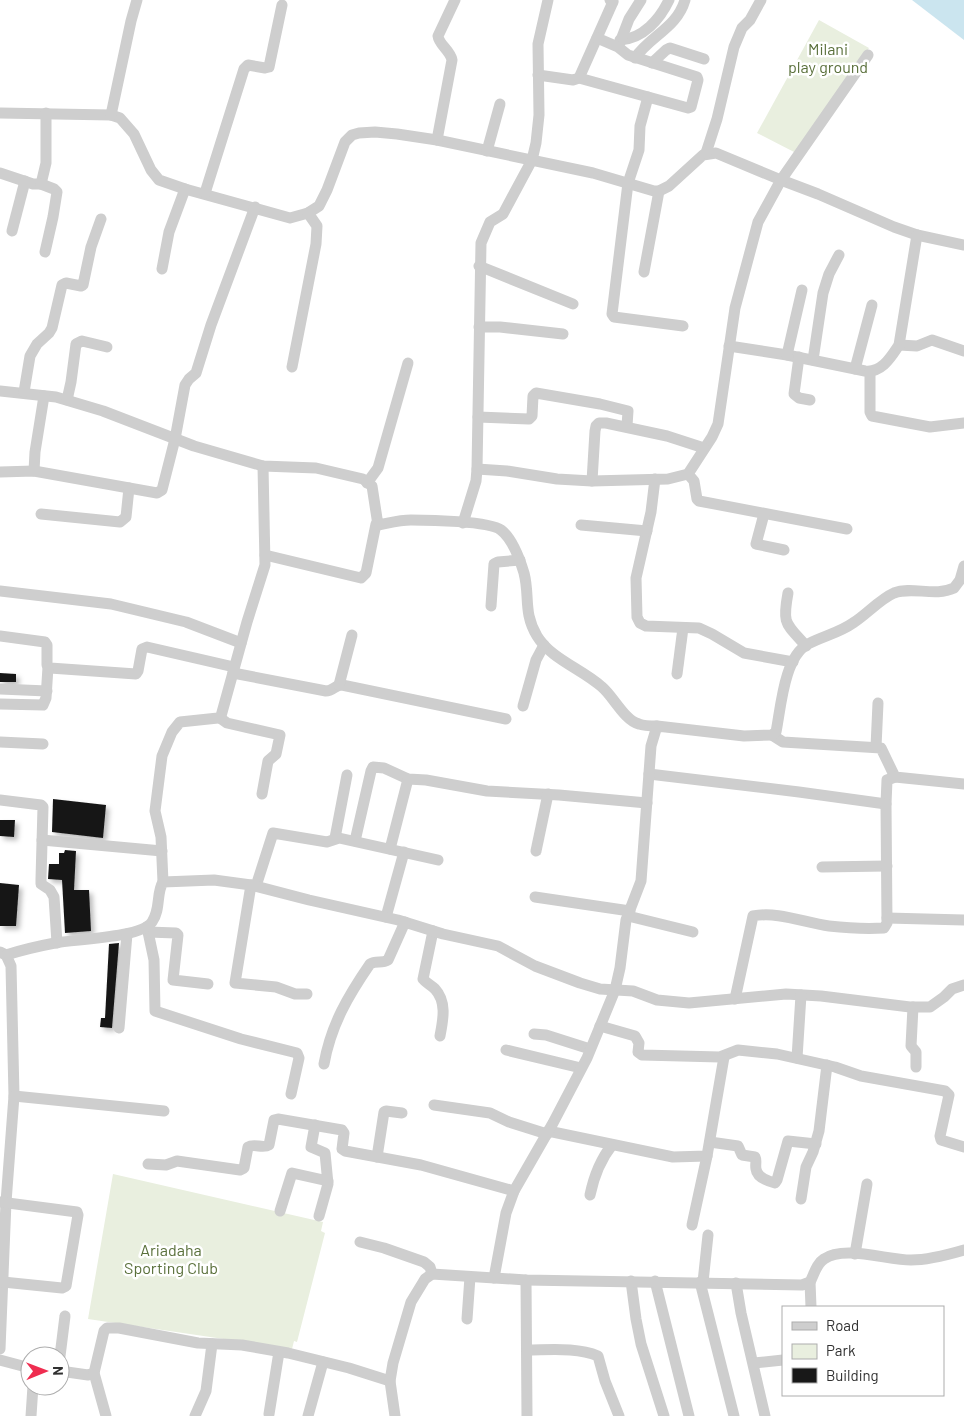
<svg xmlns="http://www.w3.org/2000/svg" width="964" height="1416" font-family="Barlow,sans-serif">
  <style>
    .green { fill: #e9efdf }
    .water { fill: #cbe5ef }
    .building { fill: #181818; filter: url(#shadow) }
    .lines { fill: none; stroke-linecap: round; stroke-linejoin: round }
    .minor { stroke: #cecece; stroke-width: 11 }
    .labels { text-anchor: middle; stroke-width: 5; stroke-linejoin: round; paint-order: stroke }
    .park-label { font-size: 16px; fill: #5a703b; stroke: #fff }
  </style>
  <defs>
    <filter id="shadow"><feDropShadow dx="3.5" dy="3.5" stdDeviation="2.5" flood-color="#0004"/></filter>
  </defs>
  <rect width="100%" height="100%" fill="#fff"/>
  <g class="green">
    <polygon points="819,20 869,48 796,153 757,133"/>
    <polygon points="113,1174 323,1222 321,1231 325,1233 297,1342 294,1341 292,1349 88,1319"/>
  </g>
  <polygon class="water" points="912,0 964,0 964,40"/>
  <g class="building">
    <polygon points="0,673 16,674 16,682 0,682"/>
    <polygon points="53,799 106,805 103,838 52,832"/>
    <polygon points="0,820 15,820 14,837 0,836"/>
    <polygon points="65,850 76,851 74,890 89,890 91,931 65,933 62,880 48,879 49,864 59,864 59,853 64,853"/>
    <polygon points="0,883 19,885 16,926 0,926"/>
    <polygon points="119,943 112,1028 100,1027 101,1018 105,1018 109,944"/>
  </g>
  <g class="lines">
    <g class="minor">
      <path d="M 620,40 C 643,39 660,19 669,0"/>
      <polyline points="619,45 629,19 641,0"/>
      <path d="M 635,58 C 650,36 677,28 685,0"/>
      <polyline points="652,63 666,50 670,48 704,59"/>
      <polyline points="538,75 573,80 579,78 612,4 613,2 610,0"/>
      <polyline points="579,78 688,108 691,107 698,80 697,77 628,55 618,47 597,38"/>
      <polyline points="648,97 640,126 639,150 628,183 612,314 614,317 683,326"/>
      <polyline points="0,113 111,115 120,118 134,134 151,170 159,180 185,189 290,218 308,213 319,206 327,190 345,142 352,135 359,133 375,132 397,134 437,140 593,173 654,191 659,191 669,186 703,155 716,153 781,180 818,194 894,227 917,235 964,245"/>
      <polyline points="111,115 131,21 137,0"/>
      <path d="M 437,140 L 452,60 C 450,50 439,45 438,36 L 455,0"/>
      <polyline points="487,151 500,104"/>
      <polyline points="706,153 717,119 734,47 742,28 750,20 761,0"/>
      <polyline points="0,173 33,184 41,184 46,163 46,113"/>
      <polyline points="41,184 54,189 57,192 53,217 45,252"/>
      <polyline points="205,193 244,69 248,65 265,68 269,67 282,5"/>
      <polyline points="12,231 25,181"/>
      <polyline points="479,266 573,304"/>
      <polyline points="162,269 169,232 185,189"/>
      <polyline points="644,272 659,191"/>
      <polyline points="479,327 500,327 563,334"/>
      <polyline points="899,345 917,346 932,340 964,351"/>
      <path d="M 729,346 L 787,355 L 865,371 C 882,373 891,357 899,345 L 917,235"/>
      <polyline points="787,355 802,290"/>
      <polyline points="799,357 794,394 799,398 810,400"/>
      <polyline points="813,360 823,293 829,274 839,255"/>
      <polyline points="292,367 316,244 317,226 308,213"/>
      <polyline points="855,369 872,305"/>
      <polyline points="870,372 870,412 872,416 930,427 964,423"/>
      <path d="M 0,391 L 56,397 L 103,411 L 194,446 L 263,466 L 316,468 L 363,479 L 372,486 L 378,525 C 389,523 400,520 411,520 C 429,520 489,521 501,530 C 513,539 520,560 524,573 C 530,596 523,613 537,636 C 551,659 582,669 602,687 C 613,696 625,721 639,724 C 644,726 651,726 657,726"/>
      <polyline points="24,392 30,356 37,344 49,333 52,328 62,285 66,283 81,286 83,285 91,247 101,219"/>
      <polyline points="67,400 71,382 76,344 82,341 107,347"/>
      <polyline points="478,417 529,419 532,416 533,396 536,393 600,404 628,411 627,426"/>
      <polyline points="477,469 507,471 557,479 592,481 668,479 688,474 712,437 718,424 735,308 758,222 781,180 868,55"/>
      <polyline points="34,471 35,452 44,396"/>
      <polyline points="0,472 34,471 157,493 162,490 175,439 185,385 189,379 196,373 211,325 255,207"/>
      <polyline points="688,474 694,481 697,499 699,501 847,529"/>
      <polyline points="655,479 651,512 636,578 637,617 640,623 646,626 699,628 712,634 744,653 793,662"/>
      <polyline points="592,481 595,431 596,426 599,423 606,423 667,436 704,448"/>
      <polyline points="367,483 378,468 408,363"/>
      <polyline points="41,514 120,522 126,517 129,488"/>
      <polyline points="764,514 756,544 784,550"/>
      <polyline points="463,523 476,481 477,469 481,243 490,222 503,214 532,160 536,143 539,115 538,44 548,0"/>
      <polyline points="581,525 647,531"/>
      <polyline points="265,555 361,578 366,573 376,524"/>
      <polyline points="0,591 111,604 186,622 241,643"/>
      <path d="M 788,593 C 782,625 786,623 806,646"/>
      <polyline points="491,606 494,564 498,562 520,560"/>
      <polyline points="0,636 45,642 47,645 47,665 50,668 136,674 138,671 142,649 147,647 234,667"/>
      <path d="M 233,673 L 326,691 C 333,691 335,685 342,685 L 506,719"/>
      <polyline points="677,674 683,628"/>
      <polyline points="339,685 352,635"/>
      <polyline points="0,689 47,691"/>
      <polyline points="0,704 43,705 46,698 48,667"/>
      <polyline points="523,706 536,660 544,645"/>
      <polyline points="220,718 227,723 280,735 276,754 268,761 262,794"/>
      <polyline points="772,735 783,742 881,748 895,777 964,784"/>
      <polyline points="0,742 43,744"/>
      <polyline points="876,747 878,703"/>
      <polyline points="649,774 799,792 886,804 887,780 895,777"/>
      <polyline points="0,800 41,805 43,807 41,879 41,884 50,890 54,897 57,943"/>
      <polyline points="335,838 347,775"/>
      <polyline points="42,840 162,851"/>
      <polyline points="355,841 371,771 373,767 384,768 408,779 426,780 487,791 559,795 647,803"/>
      <polyline points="390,849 408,779"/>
      <polyline points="536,851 548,794"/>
      <polyline points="822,867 887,866"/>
      <polyline points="163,882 161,837 155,811 162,756 172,732 180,722 218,718 221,716 247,622 265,565 263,466"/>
      <polyline points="251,885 235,983 276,987 295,994 307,994"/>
      <polyline points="256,886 273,833 327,842 339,838 438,860"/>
      <polyline points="535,897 630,911"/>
      <polyline points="628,916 693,932"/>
      <polyline points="386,917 404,852"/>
      <polyline points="887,918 964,920"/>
      <polyline points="147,927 154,960 155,1011 241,1039 297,1053 299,1058 291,1094"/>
      <path d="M 433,931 L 423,979 C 426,983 431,985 435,989 C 447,1002 443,1020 440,1036"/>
      <polyline points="148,932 176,933 178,935 173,980 208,984"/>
      <polyline points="0,952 6,955 11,966 14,1096 6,1202 0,1349"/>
      <path d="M 6,955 C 22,950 39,946 55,943 C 76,939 141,938 152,922 C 161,909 156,893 163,882 L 214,880 L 251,885 L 309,900 L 398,920 L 443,934 L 498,946 L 535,966 L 580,983 L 600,989 L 633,991 L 657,1000 L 689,1003 L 786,994 L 821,996 L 910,1007 L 930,1007 L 944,997 L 952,989 L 964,985"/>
      <path d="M 735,999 L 753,916 C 778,911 805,923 829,926 C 847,928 866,929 884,928 L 887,923 L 886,804"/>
      <polyline points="913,1007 911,1046 916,1052 916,1067"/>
      <polyline points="600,1026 635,1036 639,1043 638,1052 642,1055 720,1057 738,1050 777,1054 835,1067 861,1076 945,1091 949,1095 940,1136 941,1140 964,1147"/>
      <polyline points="119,1028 127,934"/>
      <polyline points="534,1034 546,1035 590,1049"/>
      <polyline points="506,1050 581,1068"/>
      <polyline points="797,1058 801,995"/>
      <path d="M 324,1064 C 331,1025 348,996 370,964 C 376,960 382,964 388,960 L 405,922"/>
      <polyline points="14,1096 164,1111"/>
      <polyline points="434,1105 490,1113 509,1122 547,1134"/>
      <polyline points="315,1125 311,1147 325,1153 328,1184 319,1216"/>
      <polyline points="548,1131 673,1157 707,1156 724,1057"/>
      <path d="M 710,1142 L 738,1146 L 742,1155 L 755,1157 C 757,1161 755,1164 756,1169 C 757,1177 767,1181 775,1183 L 777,1180 L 788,1141 L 816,1144"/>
      <polyline points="377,1157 384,1112 386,1111 402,1113"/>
      <path d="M 148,1164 L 166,1165 L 177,1161 L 240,1170 L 244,1168 L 248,1147 C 254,1143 263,1149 269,1145 L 274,1120 L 278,1119 L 342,1130 L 344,1133 L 342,1149 L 345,1151 L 421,1165 L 514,1191"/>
      <path d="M 590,1195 C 594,1176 600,1160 612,1145"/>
      <polyline points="801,1199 806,1167 813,1152 819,1131 827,1065"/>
      <polyline points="0,1202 77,1212 78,1215 66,1286 62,1288 3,1282"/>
      <polyline points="280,1211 292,1173 328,1181"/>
      <polyline points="692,1225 707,1156"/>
      <polyline points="360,1242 384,1248 424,1262 430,1267 432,1274"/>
      <polyline points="855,1254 867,1184"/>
      <path d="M 494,1278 L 506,1213 L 514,1191 L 553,1123 L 587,1058 L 615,990 L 620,968 L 626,920 L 641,881 L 651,746 L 657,726 L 744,736 L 772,735 L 776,732 C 781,707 784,657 808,644 C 823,636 839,633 853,623 C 866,615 880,599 894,593 C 912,586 935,597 954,588 L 960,580 L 964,566"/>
      <polyline points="526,1280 527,1416"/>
      <polyline points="631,1281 636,1319 641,1344 664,1416"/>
      <polyline points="655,1281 689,1416"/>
      <polyline points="700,1282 734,1416"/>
      <polyline points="703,1282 708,1235"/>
      <polyline points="810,1282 811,1307"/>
      <polyline points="736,1283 741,1313 765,1416"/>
      <polyline points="467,1319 470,1277"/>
      <path d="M 527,1350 C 549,1350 577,1347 598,1356 L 605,1381 L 619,1416"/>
      <polyline points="60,1356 65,1316"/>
      <polyline points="0,1360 30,1368"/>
      <polyline points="754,1363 783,1360"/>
      <polyline points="60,1371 88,1375 94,1373 104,1331 107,1328 119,1328 198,1343 242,1345 288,1353 349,1368 390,1381"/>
      <polyline points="94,1373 106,1416"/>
      <polyline points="269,1414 279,1352"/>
      <polyline points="31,1416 33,1386"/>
      <polyline points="195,1416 206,1391 212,1344"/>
      <polyline points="308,1416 323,1362"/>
      <path d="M 395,1416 L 390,1381 L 393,1363 L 411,1302 L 425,1279 L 432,1274 L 526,1280 L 802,1285 L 810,1282 C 814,1275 816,1264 824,1259 C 844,1245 887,1260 911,1260 C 929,1260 947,1255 964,1250"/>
    </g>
  </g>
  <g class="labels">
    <g class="park-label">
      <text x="828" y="55">Milani<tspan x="828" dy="18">play ground</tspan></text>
      <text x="171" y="1256">Ariadaha<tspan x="171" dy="18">Sporting Club</tspan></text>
    </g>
  </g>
  <rect x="782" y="1306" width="162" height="90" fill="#ffffff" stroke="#adadad"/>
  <rect x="792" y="1322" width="25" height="8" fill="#cecece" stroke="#adadad"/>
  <text x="826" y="1331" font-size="15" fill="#313131">Road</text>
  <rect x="792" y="1344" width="25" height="15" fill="#e9efdf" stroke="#adadad"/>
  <text x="826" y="1356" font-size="15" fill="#313131">Park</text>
  <rect x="792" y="1368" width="25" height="15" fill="#181818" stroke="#adadad"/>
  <text x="826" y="1381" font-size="15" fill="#313131">Building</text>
  <g transform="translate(45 1371) rotate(89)"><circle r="24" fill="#ffffff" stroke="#adadad"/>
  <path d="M0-4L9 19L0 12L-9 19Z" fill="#ef2d50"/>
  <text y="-8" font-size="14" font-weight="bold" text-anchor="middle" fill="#313131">N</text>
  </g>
</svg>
